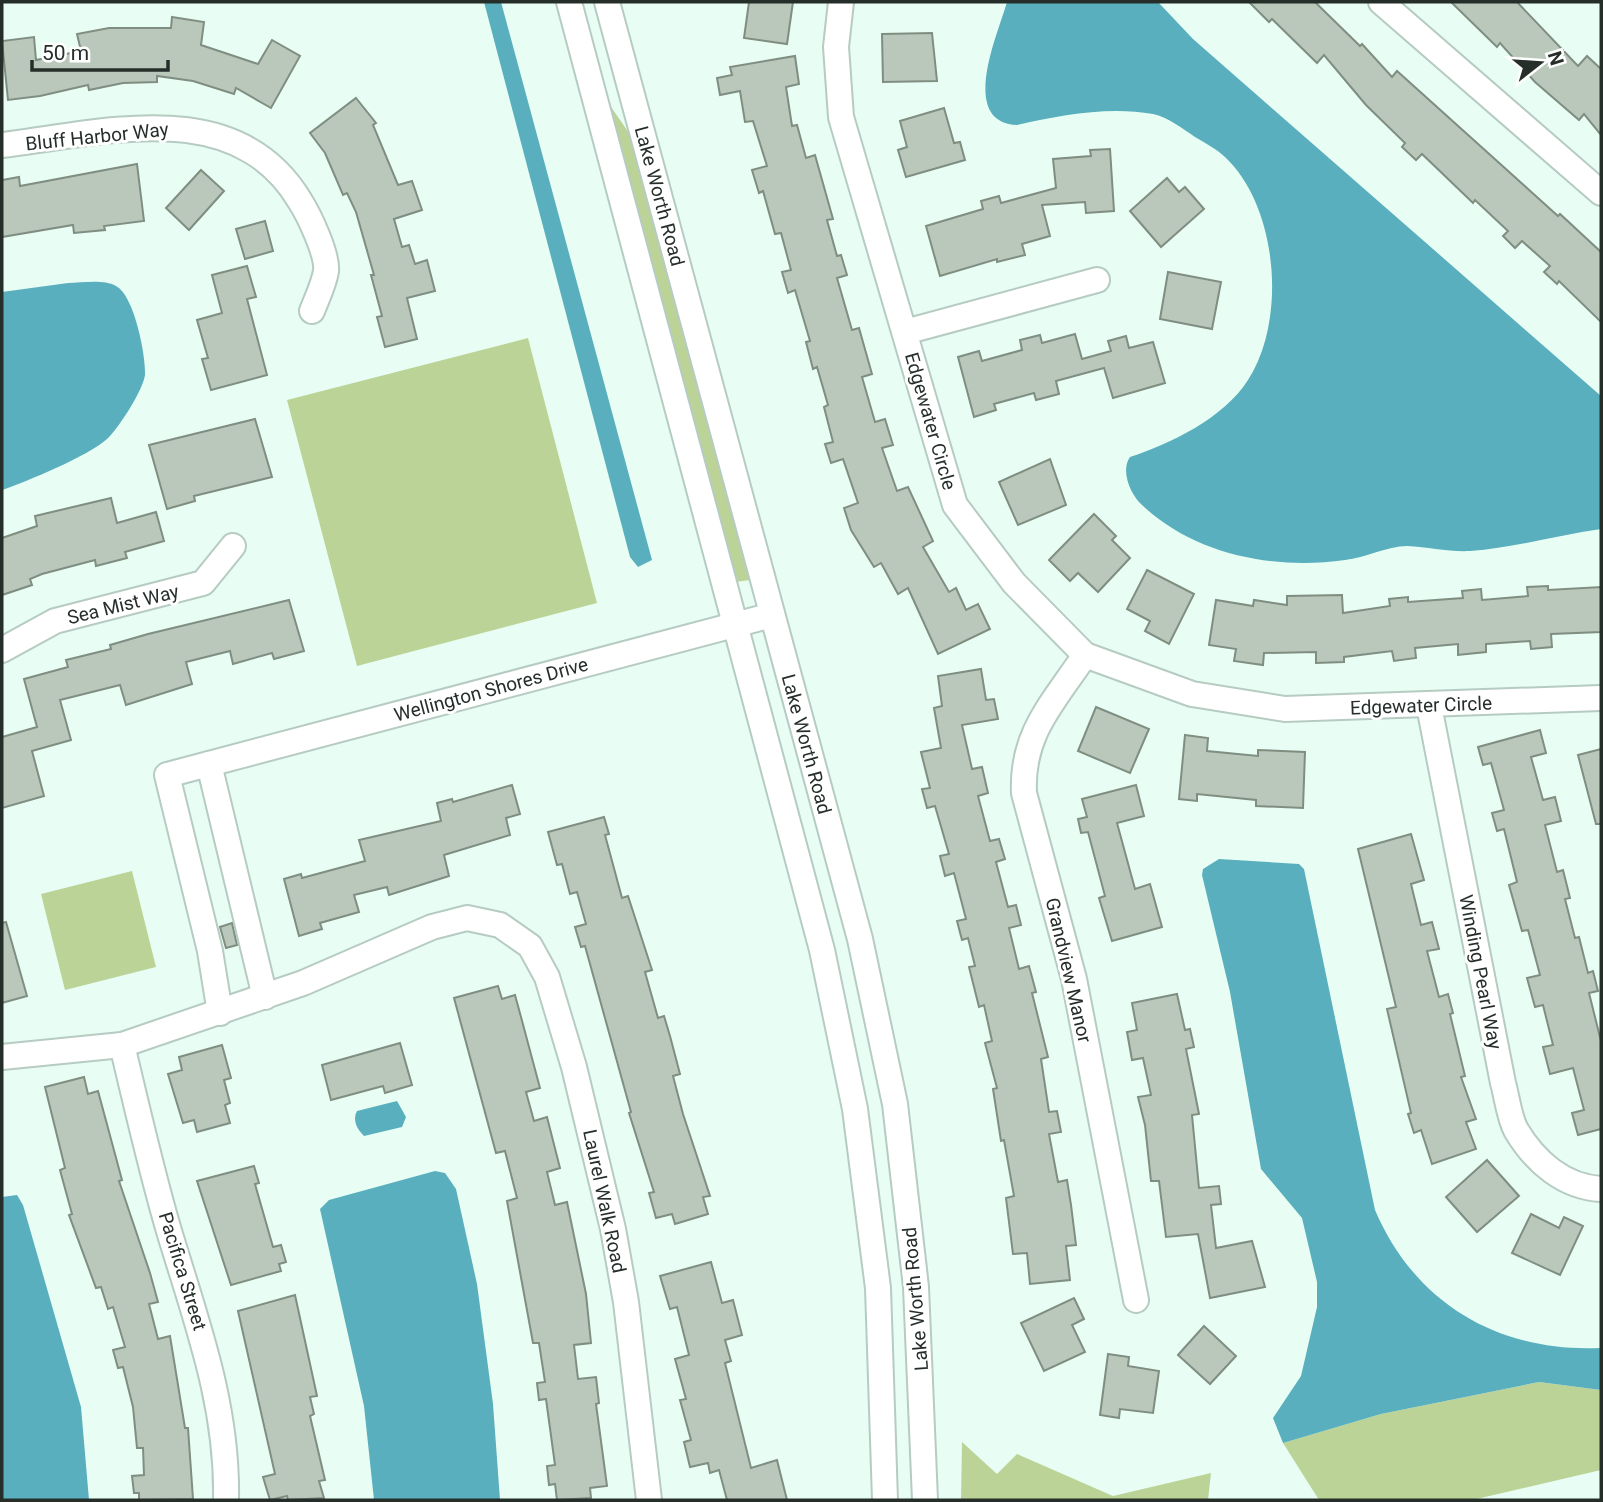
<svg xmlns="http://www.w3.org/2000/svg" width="1603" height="1502" font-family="Roboto,sans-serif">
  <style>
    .green { fill: #bcd398 }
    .water { fill: #59afbd }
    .building { fill: #b9c8ba; stroke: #7f8e80; stroke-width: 2 }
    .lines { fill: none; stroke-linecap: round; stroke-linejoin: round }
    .minor-casing { stroke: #b6cbc2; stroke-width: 28 }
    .minor { stroke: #fff; stroke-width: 24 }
    .labels { text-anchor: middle; stroke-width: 6; stroke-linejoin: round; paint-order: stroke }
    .street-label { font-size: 19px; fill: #262e2a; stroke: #fff }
  </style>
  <rect width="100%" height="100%" fill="#e8fef4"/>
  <g class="green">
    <polygon points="609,104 629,133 750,580 735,582"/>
    <polygon points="528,338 597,603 357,666 287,400"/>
    <polygon points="132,871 156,967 65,990 41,894"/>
    <polygon points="1539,1382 1601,1390 1601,1470 1472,1500 1319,1500 1283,1443 1381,1414"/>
    <polygon points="962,1442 997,1474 1017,1454 1113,1496 1211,1473 1208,1500 961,1500"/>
  </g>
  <g class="water">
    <polygon points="484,2 501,2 652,560 638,567 630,557"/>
    <path d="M 1007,2 L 1158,2 L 1193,39 L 1601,396 L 1601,529 C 1558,535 1514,548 1470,551 C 1448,552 1429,547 1407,546 C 1387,546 1365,558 1345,560 C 1274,570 1195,555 1142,505 C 1131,495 1120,471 1130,457 C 1170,444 1224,418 1248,380 C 1287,320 1278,208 1226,158 C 1217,149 1205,143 1195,137 C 1183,129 1168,117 1153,114 C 1109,106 1060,115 1017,125 C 958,122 998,34 1007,2 Z"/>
    <path d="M 68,283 C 82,283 103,279 116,286 C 134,295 146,355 145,375 C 143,390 119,428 107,439 C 88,456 28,481 2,490 L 2,292 Z"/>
    <path d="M 1219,859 L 1299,864 L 1304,869 L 1375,1210 C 1415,1304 1500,1353 1601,1348 L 1601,1390 L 1539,1382 L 1381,1414 L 1283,1443 L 1273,1418 L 1301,1376 L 1317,1307 L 1317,1282 L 1302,1218 L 1261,1169 L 1230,992 L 1202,875 L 1203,869 Z"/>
    <path d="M 397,1101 L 406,1117 L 402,1127 L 364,1136 C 357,1129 352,1120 357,1111 Z"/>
    <polygon points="435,1171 445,1173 456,1189 477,1284 493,1404 500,1500 374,1500 364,1406 320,1209 329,1200"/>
    <polygon points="17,1195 23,1205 81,1407 89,1500 2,1500 2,1197"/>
  </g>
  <g class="building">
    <polygon points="749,2 793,2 787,44 744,38"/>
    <polygon points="1249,2 1315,2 1360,46 1362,44 1392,77 1397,71 1558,216 1560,214 1601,252 1601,322 1559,281 1557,284 1544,272 1550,266 1522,241 1515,248 1503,236 1508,231 1475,200 1473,203 1422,154 1416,160 1402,147 1405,143 1366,105 1324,55 1317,63 1272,19 1269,22"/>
    <polygon points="1451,2 1517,2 1578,66 1587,56 1601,69 1601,135 1584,114 1579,120 1535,82 1500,43 1497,47"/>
    <polygon points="172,17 204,22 201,45 258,64 272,40 300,56 271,108 236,88 234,94 193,81 157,76 157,82 123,83 89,90 88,85 40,96 8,100 2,41 34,37 36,60 81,51 77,34 109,28 171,28"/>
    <polygon points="932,33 937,81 883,82 882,34"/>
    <polygon points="795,56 799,84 786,87 792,126 797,125 806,158 815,155 833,219 827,220 837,256 841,255 847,275 837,278 852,330 859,328 872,374 862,377 875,422 885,419 893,445 882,448 897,491 908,487 933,541 923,547 949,592 956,588 966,610 978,604 990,629 938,654 908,588 898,594 881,563 874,567 851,530 844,508 858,503 843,459 831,463 825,444 833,442 824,407 828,405 817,367 813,369 806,342 810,341 795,290 788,293 782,272 791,270 781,233 775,234 763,191 759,193 752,170 767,166 753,121 745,122 740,91 720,95 717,78 732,75 730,67"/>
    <polygon points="356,98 376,123 373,125 398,185 412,181 422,210 394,219 402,247 409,245 415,264 427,260 435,291 407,298 417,339 385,347 377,317 382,316 371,275 374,275 356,212 347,193 343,195 325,153 310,133"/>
    <polygon points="944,108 954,143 960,142 965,160 906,177 898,150 907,147 900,121"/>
    <polygon points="1110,149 1114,211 1086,213 1085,202 1042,205 1050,236 1022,244 1025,255 997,262 997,259 940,276 926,226 983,209 981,201 999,196 1001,203 1056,188 1053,159 1091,156 1090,150"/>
    <polygon points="137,164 144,221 104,226 105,230 74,233 73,225 2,237 2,180 19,177 20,186"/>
    <polygon points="201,170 224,191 189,230 166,208"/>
    <polygon points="1167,178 1179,192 1185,187 1204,209 1161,247 1130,211"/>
    <polygon points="265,221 273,251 245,259 236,229"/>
    <polygon points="247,266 256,297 247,299 267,375 211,390 202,359 208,358 197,320 222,313 212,275"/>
    <polygon points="1168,272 1221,282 1212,329 1160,319"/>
    <polygon points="1075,334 1082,359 1111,351 1108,341 1126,336 1129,348 1153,342 1165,383 1113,398 1104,368 1056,381 1059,394 1036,400 1034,393 994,404 996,410 974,417 958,357 979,351 982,361 1022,350 1020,340 1040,335 1042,343"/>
    <polygon points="255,419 272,477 194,496 195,501 167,509 149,445"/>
    <polygon points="1050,459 1066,505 1018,525 999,482"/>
    <polygon points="111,498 117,523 156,512 164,541 125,552 127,558 96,566 95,560 42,574 30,579 32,585 2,595 2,538 37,526 35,516"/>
    <polygon points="1094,514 1116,536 1112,540 1130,558 1098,592 1078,573 1070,581 1049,560"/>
    <polygon points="1147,570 1194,594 1169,644 1145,631 1150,621 1127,609"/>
    <polygon points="1548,586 1548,590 1601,587 1601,632 1551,634 1552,647 1531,649 1530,641 1486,644 1486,652 1458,655 1458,644 1415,648 1416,658 1394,661 1392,651 1344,657 1344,662 1316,663 1316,652 1264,653 1263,665 1234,661 1236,649 1209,645 1216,600 1253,606 1254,600 1287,605 1287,596 1342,595 1343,613 1390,606 1389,599 1408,597 1408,602 1463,598 1462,591 1481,589 1482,600 1528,596 1527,587"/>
    <polygon points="289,600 304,651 274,659 272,653 233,664 230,651 186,662 192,684 126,705 120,685 60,700 71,740 32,751 44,796 2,808 2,737 37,727 24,679 68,667 66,660 111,649 110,645 148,634"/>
    <polygon points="981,669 986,700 994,699 998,719 962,725 972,769 982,767 988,793 978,796 990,841 999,839 1005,859 996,862 1008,907 1016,905 1021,925 1009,928 1019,969 1029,966 1036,992 1032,993 1048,1057 1041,1059 1049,1112 1057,1111 1061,1132 1049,1134 1058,1182 1067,1180 1071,1205 1076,1245 1066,1246 1070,1280 1030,1284 1027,1253 1013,1254 1006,1198 1014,1196 1004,1140 1001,1141 993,1089 997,1088 985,1043 992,1041 984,1005 979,1007 969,967 975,966 968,938 962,940 957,921 966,919 954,873 945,876 940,856 949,854 935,806 927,808 922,789 930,788 921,752 941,748 934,708 942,706 938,676"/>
    <polygon points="1096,707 1149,729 1130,773 1078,751"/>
    <polygon points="1540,730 1546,753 1531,757 1543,800 1555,797 1561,821 1545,825 1557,872 1563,870 1570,898 1565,899 1575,938 1579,937 1588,973 1593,971 1598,991 1589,993 1601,1041 1601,1129 1578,1135 1572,1113 1584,1110 1573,1068 1550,1074 1543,1047 1553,1045 1543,1005 1535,1007 1527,978 1540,975 1528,930 1522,931 1509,885 1517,882 1504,829 1497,831 1492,813 1504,810 1491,763 1483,765 1478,747"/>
    <polygon points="1185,735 1208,738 1207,751 1258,756 1258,750 1305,752 1303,808 1256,806 1256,800 1197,794 1197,801 1179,799"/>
    <polygon points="1601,749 1601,824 1596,824 1578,755"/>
    <polygon points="512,785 520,814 506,818 510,835 444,855 449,876 389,895 387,887 354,895 359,912 320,923 322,929 299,936 284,879 301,874 302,878 365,861 359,840 441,821 437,803 452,799 453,802"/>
    <polygon points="1136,785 1144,816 1117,823 1135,889 1150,884 1162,927 1112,941 1099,898 1105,896 1088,832 1081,833 1078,819 1087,817 1082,799"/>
    <polygon points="604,817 609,834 605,835 622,898 628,896 652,970 645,972 658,1018 664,1016 670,1036 680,1074 673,1076 683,1114 710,1196 703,1197 708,1214 675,1224 672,1214 656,1218 649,1193 654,1192 629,1113 631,1112 585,946 581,947 575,927 586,924 577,892 570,894 562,864 557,865 548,832"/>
    <polygon points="1411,834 1424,880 1411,884 1421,925 1432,922 1439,949 1427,951 1439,997 1448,994 1453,1013 1450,1014 1465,1076 1461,1077 1476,1119 1466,1122 1476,1149 1432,1164 1421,1130 1414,1133 1408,1114 1411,1113 1387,1009 1396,1007 1358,849"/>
    <polygon points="6,922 27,996 2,1003 2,923"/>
    <polygon points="232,923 237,945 226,948 220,927"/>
    <polygon points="498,986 502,999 515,995 521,1017 540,1088 526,1092 534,1121 547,1117 560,1168 547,1172 555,1205 567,1202 586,1294 591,1343 574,1345 578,1379 596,1377 599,1403 596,1404 607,1486 590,1488 591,1498 557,1500 555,1484 549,1485 547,1466 555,1465 546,1399 539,1400 537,1383 545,1382 539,1343 533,1343 507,1201 517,1198 505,1151 496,1153 454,998"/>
    <polygon points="1177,994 1185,1030 1190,1029 1194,1047 1186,1049 1199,1114 1192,1115 1199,1188 1219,1186 1221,1204 1211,1205 1216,1248 1252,1241 1265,1287 1210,1298 1198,1234 1166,1237 1159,1181 1151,1181 1145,1125 1138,1097 1151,1095 1143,1058 1132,1060 1127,1032 1137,1030 1132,1003"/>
    <polygon points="400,1043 412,1085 385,1093 383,1086 331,1100 322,1065"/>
    <polygon points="222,1045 231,1078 224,1080 230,1103 225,1105 230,1123 197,1132 194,1120 183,1123 168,1074 182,1070 179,1057"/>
    <polygon points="84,1077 88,1094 98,1091 122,1180 119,1181 150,1273 158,1302 149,1304 158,1339 170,1336 185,1428 188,1428 193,1499 139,1500 139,1493 134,1493 132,1476 144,1475 143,1448 137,1448 133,1407 123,1367 118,1368 113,1350 125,1347 113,1307 108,1309 101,1287 96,1288 69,1215 72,1214 60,1170 65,1168 45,1087"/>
    <polygon points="1487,1160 1519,1196 1477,1232 1446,1197"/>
    <polygon points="254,1166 259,1183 255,1184 273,1247 281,1245 286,1262 279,1264 281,1271 231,1285 197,1181"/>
    <polygon points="1531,1214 1559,1228 1564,1217 1583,1226 1560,1275 1512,1253"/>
    <polygon points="711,1262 722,1303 733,1300 742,1335 725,1340 731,1361 725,1363 751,1468 777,1460 787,1500 727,1500 719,1470 710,1473 708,1463 690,1467 684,1442 691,1440 680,1400 686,1399 675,1359 689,1355 677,1307 670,1309 660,1276"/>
    <polygon points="295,1295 317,1396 310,1397 314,1414 310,1416 325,1480 319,1481 324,1498 288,1500 287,1496 270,1500 263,1477 275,1474 238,1311"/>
    <polygon points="1074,1298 1084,1319 1072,1325 1085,1352 1044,1371 1021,1323"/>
    <polygon points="1204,1326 1236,1356 1210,1384 1178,1355"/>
    <polygon points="1108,1354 1129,1357 1128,1366 1159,1371 1153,1413 1120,1409 1119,1418 1100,1415"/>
  </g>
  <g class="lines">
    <g class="minor-casing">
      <g id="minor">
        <polyline points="569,2 822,950 855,1109 878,1288 885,1500"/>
        <polyline points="607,2 860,939 895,1104 916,1287 925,1500"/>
        <polyline points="841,2 836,47 841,117 955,505 1014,583 1085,655 1192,694 1285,709 1601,698"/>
        <polyline points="1381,2 1601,193"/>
        <path d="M 2,145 C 103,133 236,94 300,201 C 309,215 328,255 326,271 C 324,284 317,298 312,311"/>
        <polyline points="905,332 1097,280"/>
        <polyline points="2,650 55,621 203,583 233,546"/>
        <path d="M 1085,655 C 1053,703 1021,734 1024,793 L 1074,979 L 1136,1300"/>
        <path d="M 1429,706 L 1503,1083 C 1507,1097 1509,1117 1516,1130 C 1535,1162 1564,1187 1601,1189"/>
        <polyline points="209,764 265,997"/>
        <polyline points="220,1013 210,951 167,775 772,615"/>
        <path d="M 122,1045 C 137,1107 151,1170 169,1231 C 196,1321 228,1404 226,1500"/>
        <polyline points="2,1057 122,1045 303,983 432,927 467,918 500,925 530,946 547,977 574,1067 613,1229 626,1302 649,1500"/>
      </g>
    </g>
    <use href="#minor" class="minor"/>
  </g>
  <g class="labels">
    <g class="street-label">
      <text transform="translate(97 136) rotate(-6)" y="7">Bluff Harbor Way</text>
      <text transform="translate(660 196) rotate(75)" y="7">Lake Worth Road</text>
      <text transform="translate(931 421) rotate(74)" y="7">Edgewater Circle</text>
      <text transform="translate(123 604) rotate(-14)" y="7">Sea Mist Way</text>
      <text transform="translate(491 689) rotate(-15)" y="7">Wellington Shores Drive</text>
      <text transform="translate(1421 705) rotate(-2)" y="7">Edgewater Circle</text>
      <text transform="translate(807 744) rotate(75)" y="7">Lake Worth Road</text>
      <text transform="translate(1069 970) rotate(77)" y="7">Grandview Manor</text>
      <text transform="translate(1481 972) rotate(79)" y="7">Winding Pearl Way</text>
      <text transform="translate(605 1201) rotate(78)" y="7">Laurel Walk Road</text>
      <text transform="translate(183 1271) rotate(73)" y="7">Pacifica Street</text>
      <text transform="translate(915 1299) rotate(-95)" y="7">Lake Worth Road</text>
    </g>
  </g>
  <rect width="1603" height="1502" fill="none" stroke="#262e2a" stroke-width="7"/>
  <g transform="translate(1540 63) rotate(73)" stroke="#ffffff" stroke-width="5" paint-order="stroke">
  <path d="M0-5L12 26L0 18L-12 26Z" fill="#262e2a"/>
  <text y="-10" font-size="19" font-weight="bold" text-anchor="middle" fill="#262e2a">N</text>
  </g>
  <path d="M32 60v10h136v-10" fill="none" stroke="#262e2a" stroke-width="3.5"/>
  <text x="42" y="60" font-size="21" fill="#262e2a" stroke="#ffffff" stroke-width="5" paint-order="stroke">50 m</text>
</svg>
